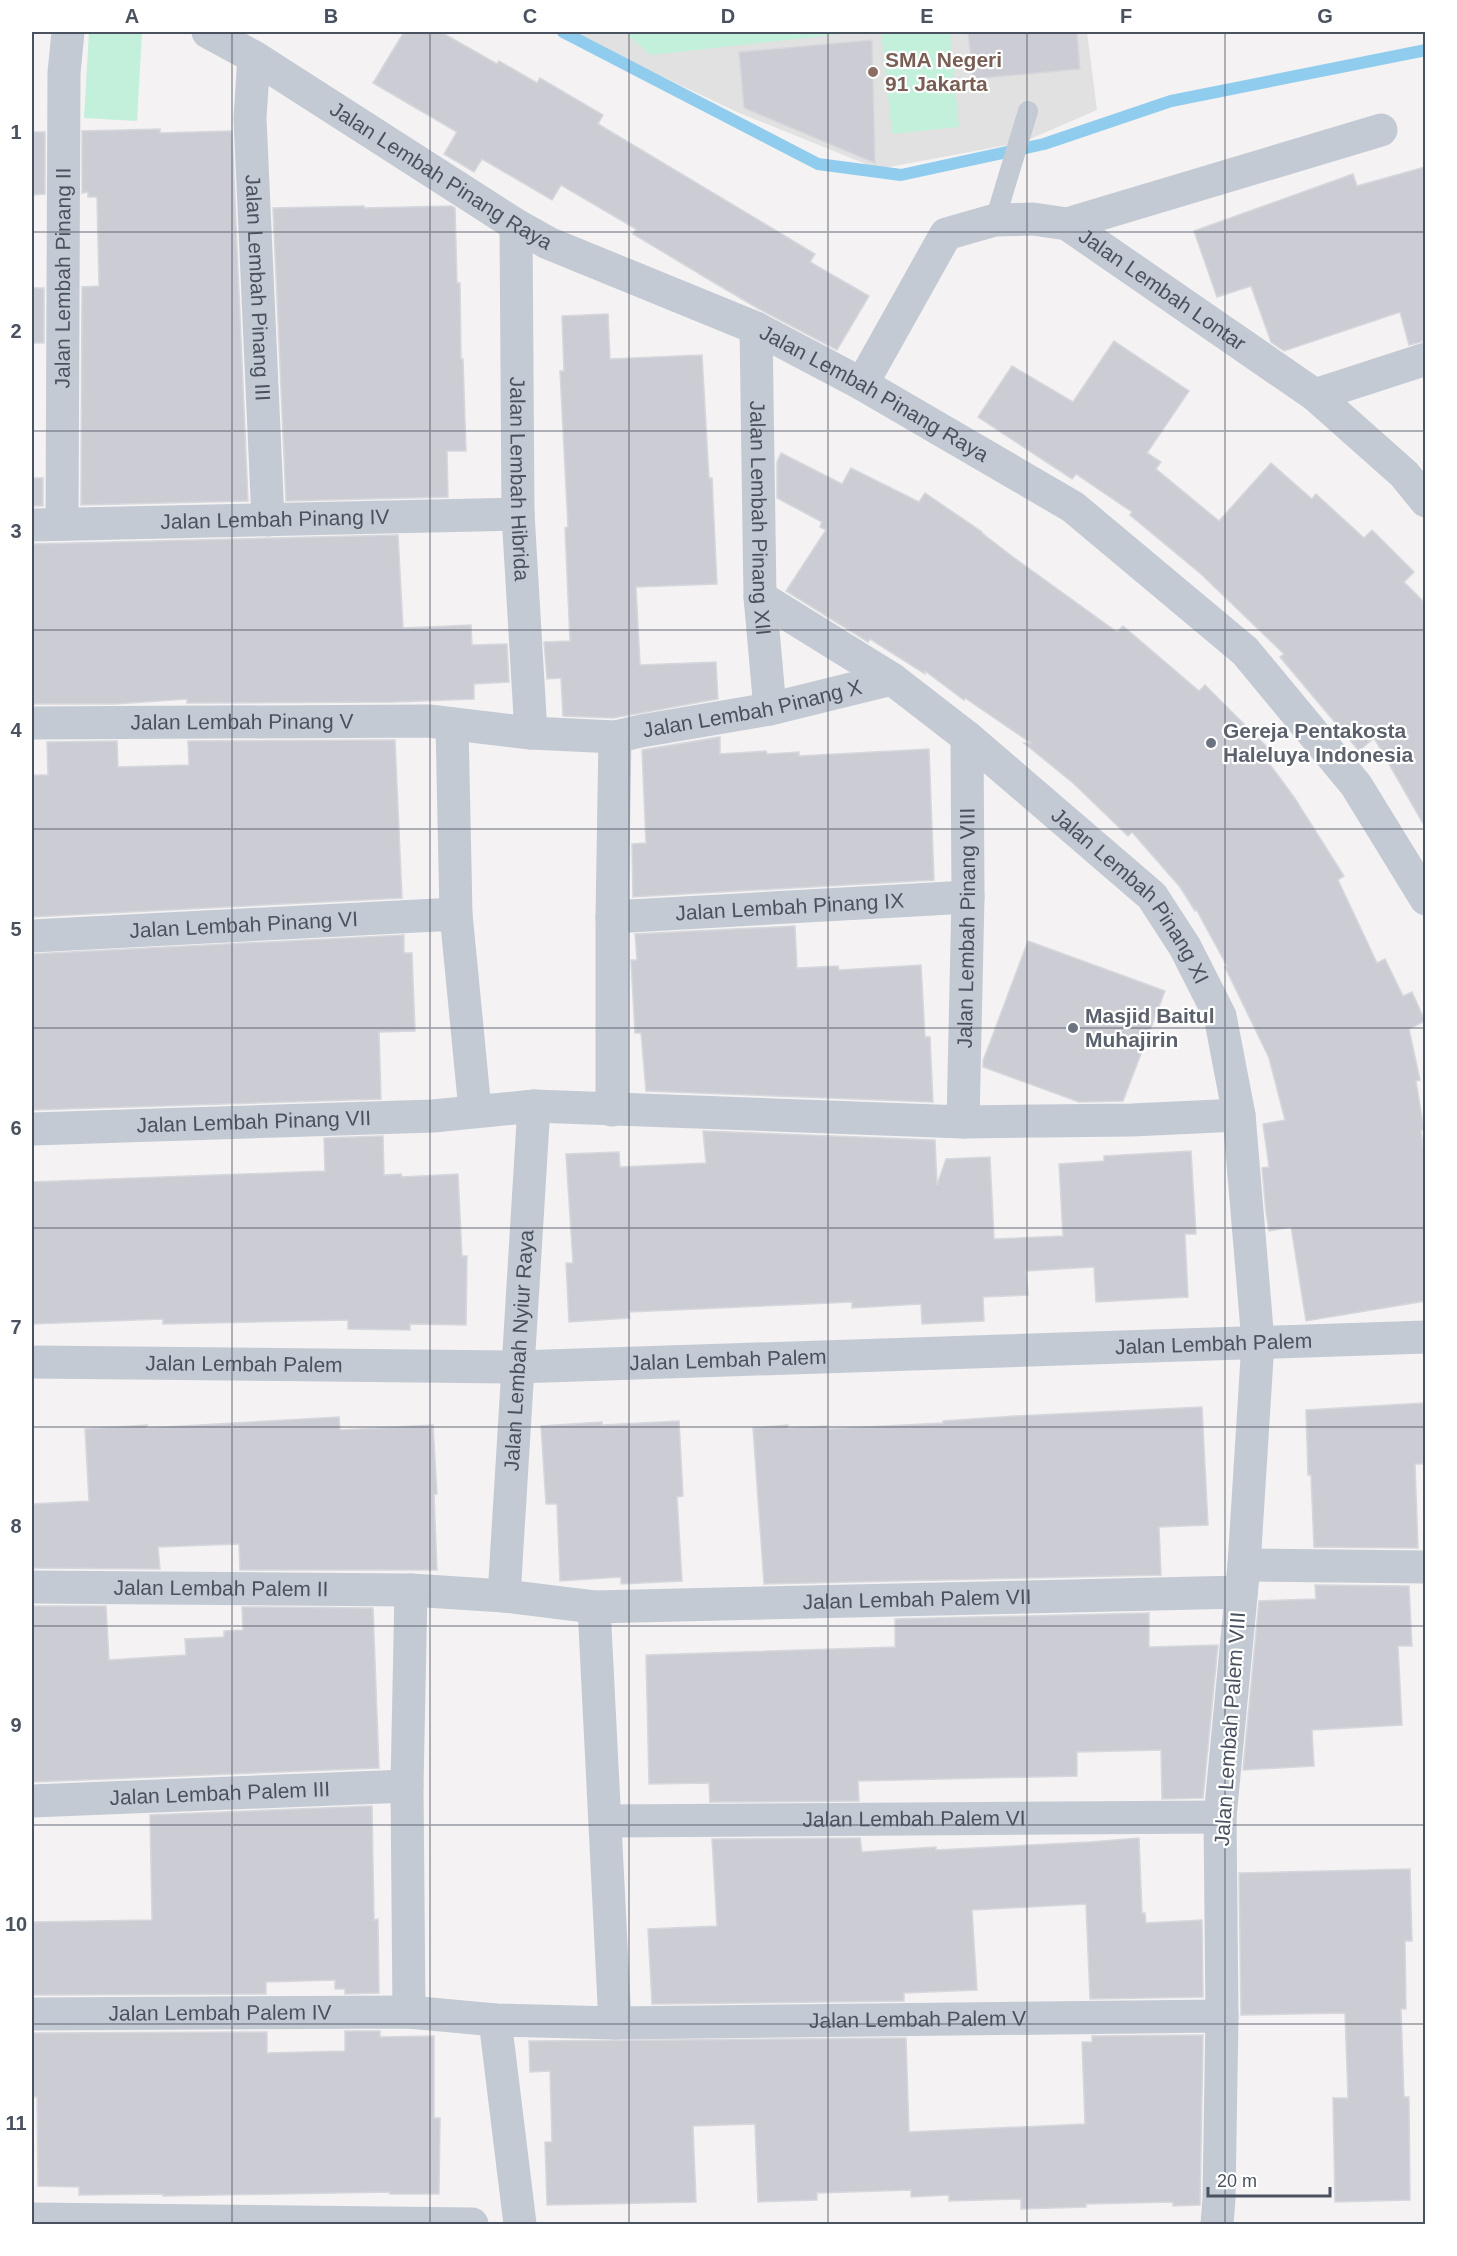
<svg xmlns="http://www.w3.org/2000/svg" width="1457" height="2256" font-family="Helvetica,sans-serif">
  <style>
    .education { fill: #e2e1e1 }
    .green { fill: #c2f0db }
    .lines { fill: none; stroke-linecap: round; stroke-linejoin: round }
    .stream { stroke: #90cced; stroke-width: 12 }
    .building { fill: #cccdd4; stroke: #d6d7dd; stroke-width: 1.5 }
    .lane { stroke: #c3cad3; stroke-width: 20 }
    .street { stroke: #c3cad3; stroke-width: 33 }
    .grid { fill: none; stroke: #4a5260; stroke-width: 1.5; stroke-opacity: 0.55 }
    .education-dot { fill: #8d6e63; stroke: #fff; stroke-width: 2 }
    .worship-dot { fill: #6b7280; stroke: #fff; stroke-width: 2 }
    .labels { text-anchor: middle; stroke-width: 4.5; stroke-linejoin: round; paint-order: stroke }
    .education-label { font-size: 21px; font-weight: bold; fill: #785e54; stroke: #fff; text-anchor: start }
    .street-label { font-size: 21px; fill: #4a5260; stroke: #fff }
    .worship-label { font-size: 21px; font-weight: bold; fill: #5b616d; stroke: #fff; text-anchor: start }
    .neatline { fill: none; stroke: #4a5260; stroke-width: 2 }
    .grid-label { font-size: 20px; text-anchor: middle; font-weight: bold; fill: #4a5260 }
  </style>
  <rect width="100%" height="100%" fill="#f4f2f2"/>
  <polygon class="education" points="572,32 1087,32 1097,110 1023,142 878,169 737,112 573,34"/>
  <g class="green">
    <polygon points="89,32 142,32 137,121 84,118"/>
    <polygon points="624,32 858,32 651,55"/>
    <polygon points="881,32 950,32 959,127 892,134"/>
  </g>
  <g class="lines">
    <polyline class="stream" points="563,32 818,164 901,175 1044,144 1171,101 1426,50"/>
  </g>
  <g class="building">
    <polygon points="404,32 441,32 497,64 499,61 537,83 540,78 603,115 598,124 815,254 810,262 869,296 837,350 759,309 713,282 633,234 636,229 561,185 552,200 482,159 474,172 444,154 457,132 373,83"/>
    <polygon points="968,32 1077,32 1080,69 973,79"/>
    <polygon points="872,40 875,163 744,108 739,52"/>
    <polygon points="160,129 160,133 232,131 248,501 81,505 82,287 99,286 97,197 88,197 88,192 82,193 82,131"/>
    <polygon points="32,132 45,132 45,194 32,195"/>
    <polygon points="1425,167 1425,341 1409,345 1400,312 1284,351 1271,342 1251,286 1217,297 1194,231 1353,174 1357,186"/>
    <polygon points="364,206 364,208 451,206 455,208 457,283 460,283 461,359 463,359 466,451 447,451 448,497 286,501 273,208"/>
    <rect x="32" y="288" width="12" height="55"/>
    <polygon points="608,314 610,359 702,355 709,478 712,478 717,584 636,587 640,665 716,662 718,699 613,718 563,716 561,678 547,679 544,642 570,641 565,528 568,527 560,371 564,371 562,316"/>
    <polygon points="1114,341 1189,391 1147,453 1161,462 1156,469 1219,521 1271,463 1312,499 1316,494 1364,538 1372,530 1414,572 1404,582 1425,603 1425,827 1374,738 1359,751 1280,657 1284,654 1201,574 1130,515 1132,512 1076,474 1072,479 978,417 1012,366 1073,402"/>
    <polygon points="781,453 842,484 851,468 919,502 925,493 982,532 982,533 1013,557 1117,632 1123,626 1199,691 1205,685 1269,749 1263,755 1294,797 1344,876 1338,880 1377,963 1385,959 1403,996 1412,992 1425,1021 1409,1029 1420,1080 1416,1081 1424,1130 1421,1130 1425,1161 1425,1301 1306,1321 1291,1227 1269,1231 1266,1213 1262,1168 1269,1167 1263,1124 1285,1120 1269,1058 1225,967 1227,966 1196,909 1195,911 1180,887 1132,832 1128,836 1073,783 1024,743 1031,743 965,698 964,700 925,671 925,674 870,639 868,642 786,591 826,530 820,527 822,522 777,498 777,462"/>
    <rect x="32" y="478" width="11" height="28"/>
    <polygon points="398,535 403,628 471,625 472,645 507,644 509,682 474,684 474,699 394,702 187,703 187,699 115,704 32,704 32,544"/>
    <polygon points="720,737 720,754 766,751 767,754 799,752 799,756 929,749 934,880 633,897 632,844 646,843 642,750"/>
    <polygon points="395,740 402,898 32,917 32,775 48,775 47,742 117,741 118,767 189,765 188,741"/>
    <polygon points="795,926 797,968 838,966 839,970 921,965 925,1037 930,1037 933,1102 646,1091 641,1033 635,1033 631,960 637,960 635,934"/>
    <polygon points="404,935 404,953 412,953 415,1031 379,1032 381,1099 32,1110 32,954"/>
    <polygon points="1028,941 1165,991 1123,1101 1079,1102 983,1067 983,1061"/>
    <polygon points="703,1131 935,1140 937,1185 946,1159 990,1157 994,1239 1063,1236 1059,1164 1104,1161 1104,1156 1191,1151 1196,1234 1185,1234 1188,1297 1096,1302 1094,1267 1026,1271 1028,1295 983,1297 984,1321 922,1324 921,1304 852,1308 852,1302 629,1312 630,1318 569,1322 566,1263 573,1263 566,1154 619,1152 620,1167 706,1163"/>
    <polygon points="383,1136 384,1175 401,1174 402,1177 458,1174 462,1256 467,1256 466,1325 410,1324 410,1330 348,1329 348,1320 163,1324 163,1319 32,1324 32,1182 325,1171 324,1138"/>
    <polygon points="1423,1403 1425,1464 1415,1464 1418,1548 1314,1547 1311,1475 1308,1475 1306,1410"/>
    <polygon points="1202,1407 1208,1525 1159,1527 1161,1575 764,1584 753,1428 788,1425 788,1428 828,1426 828,1429 943,1423 943,1421 1015,1416"/>
    <polygon points="339,1417 340,1430 433,1425 437,1494 434,1494 437,1570 240,1570 239,1544 158,1547 160,1569 32,1568 32,1504 89,1501 85,1429 147,1425 147,1428"/>
    <polygon points="679,1421 683,1496 677,1497 682,1581 621,1584 621,1577 560,1581 557,1504 546,1504 541,1426 602,1422 602,1425"/>
    <polygon points="1315,1585 1409,1586 1412,1646 1398,1646 1402,1725 1312,1730 1314,1766 1243,1770 1259,1601 1316,1599"/>
    <polygon points="32,1606 106,1606 109,1660 186,1655 185,1639 224,1637 224,1631 243,1630 242,1607 373,1608 379,1768 32,1782"/>
    <polygon points="1149,1613 1149,1647 1218,1645 1203,1798 1162,1799 1161,1750 1077,1752 1077,1776 858,1781 859,1801 710,1802 709,1783 649,1784 646,1655 895,1647 895,1619"/>
    <polygon points="372,1806 374,1920 378,1919 379,1993 345,1994 345,1989 335,1989 335,1980 266,1982 266,1994 32,1995 32,1922 152,1920 150,1815"/>
    <polygon points="860,1838 862,1852 936,1847 936,1850 1090,1842 1139,1838 1142,1913 1145,1913 1146,1923 1202,1920 1203,1997 1090,1999 1086,1904 972,1910 977,1990 904,1993 904,2001 652,2004 648,1929 717,1926 712,1839"/>
    <polygon points="1410,1869 1412,1941 1405,1941 1406,2009 1401,2009 1404,2097 1409,2097 1410,2200 1335,2202 1333,2098 1348,2098 1345,2013 1241,2015 1239,1873"/>
    <polygon points="345,2031 380,2031 380,2037 434,2036 434,2118 440,2118 439,2194 390,2194 390,2192 163,2196 163,2194 79,2195 79,2187 38,2186 37,2097 32,2097 32,2033 267,2032 267,2053 345,2051"/>
    <polygon points="1203,2035 1200,2205 1173,2206 1173,2202 1086,2204 1086,2207 1021,2209 1021,2199 949,2201 949,2195 911,2197 911,2190 817,2193 817,2200 758,2202 755,2124 693,2126 696,2202 547,2205 545,2142 552,2142 550,2071 530,2072 529,2041 906,2038 909,2132 1085,2124 1082,2042 1092,2042 1092,2036"/>
  </g>
  <g class="lines">
    <polyline class="lane" points="995,220 1028,111"/>
    <g class="street">
      <path id="s1" d="M 208,32 L 254,57 L 516,225 L 548,243 L 756,328 L 862,384 L 1073,507 L 1245,651 L 1356,785 L 1426,899"/>
      <path id="s2" d="M 254,57 L 250,118 L 268,520"/>
      <polyline points="1067,224 1381,130"/>
      <path id="s3" d="M 516,225 L 518,514 L 531,733"/>
      <path id="s4" d="M 756,328 L 760,597 L 770,709"/>
      <path id="s5" d="M 862,384 L 946,234 L 995,220 L 1033,219 L 1067,224 L 1315,395 L 1404,474 L 1426,501"/>
      <polyline points="1315,395 1426,359"/>
      <path id="s6" d="M 62,524 L 64,73 L 68,32"/>
      <path id="s7" d="M 32,525 L 518,514"/>
      <path id="s8" d="M 760,597 L 892,679 L 967,737 L 1152,896 L 1185,947 L 1220,1016 L 1239,1115 L 1258,1342 L 1244,1565 L 1220,1817 L 1222,2016 L 1219,2199 L 1217,2224"/>
      <path id="s9" d="M 32,723 L 429,721 L 531,733 L 615,737 L 641,731 L 770,709 L 892,679"/>
      <polyline points="452,724 456,914 475,1110"/>
      <path id="s10" d="M 612,917 L 968,897"/>
      <path id="s11" d="M 32,936 L 456,914"/>
      <polyline points="612,1110 612,917 615,737"/>
      <path id="s12" d="M 963,1122 L 968,897 L 967,737"/>
      <path id="s13" d="M 32,1129 L 433,1116 L 534,1106 L 963,1122 L 1132,1120 L 1239,1115"/>
      <path id="s14" d="M 32,1362 L 517,1367 L 1426,1337"/>
      <polyline points="1244,1565 1426,1567"/>
      <path id="s15" d="M 32,1587 L 411,1590 L 504,1596 L 594,1607 L 1241,1592"/>
      <path id="s16" d="M 504,1596 L 534,1106"/>
      <polyline points="594,1607 615,2023"/>
      <path id="s17" d="M 32,1801 L 407,1786"/>
      <path id="s18" d="M 606,1821 L 1220,1817"/>
      <polyline points="409,2012 407,1786 411,1590"/>
      <path id="s19" d="M 32,2014 L 409,2012 L 495,2020 L 615,2023 L 1222,2016"/>
      <polyline points="495,2020 520,2224"/>
      <polyline points="32,2219 472,2224"/>
    </g>
  </g>
  <path class="grid" d="M 232,32 L 232,2224M 430,32 L 430,2224M 629,32 L 629,2224M 828,32 L 828,2224M 1027,32 L 1027,2224M 1225,32 L 1225,2224M 32,232 L 1426,232M 32,431 L 1426,431M 32,630 L 1426,630M 32,829 L 1426,829M 32,1028 L 1426,1028M 32,1228 L 1426,1228M 32,1427 L 1426,1427M 32,1626 L 1426,1626M 32,1825 L 1426,1825M 32,2024 L 1426,2024"/>
  <circle class="education-dot" cx="873" cy="72" r="6"/>
  <g class="worship-dot">
    <circle cx="1211" cy="743" r="6"/>
    <circle cx="1073" cy="1028" r="6"/>
  </g>
  <g class="labels">
    <g class="education-label">
      <text x="885" y="67">SMA Negeri<tspan x="885" dy="24">91 Jakarta</tspan></text>
    </g>
    <g class="street-label">
      <text dy="7" stroke="none"><textPath href="#s1" startOffset="274">Jalan Lembah Pinang Raya</textPath></text>
      <text dy="7" stroke="none"><textPath href="#s6" startOffset="246">Jalan Lembah Pinang II</textPath></text>
      <text dy="7" stroke="none"><textPath href="#s2" startOffset="231">Jalan Lembah Pinang III</textPath></text>
      <text dy="7" stroke="none"><textPath href="#s5" startOffset="411">Jalan Lembah Lontar</textPath></text>
      <text dy="7" stroke="none"><textPath href="#s1" startOffset="760">Jalan Lembah Pinang Raya</textPath></text>
      <text dy="7" stroke="none"><textPath href="#s3" startOffset="254">Jalan Lembah Hibrida</textPath></text>
      <text dy="7" stroke="none"><textPath href="#s7" startOffset="243">Jalan Lembah Pinang IV</textPath></text>
      <text dy="7" stroke="none"><textPath href="#s4" startOffset="190">Jalan Lembah Pinang XII</textPath></text>
      <text dy="7" stroke="none"><textPath href="#s9" startOffset="724">Jalan Lembah Pinang X</textPath></text>
      <text dy="7" stroke="none"><textPath href="#s9" startOffset="210">Jalan Lembah Pinang V</textPath></text>
      <text dy="7" stroke="none"><textPath href="#s8" startOffset="480">Jalan Lembah Pinang XI</textPath></text>
      <text dy="7" stroke="none"><textPath href="#s10" startOffset="178">Jalan Lembah Pinang IX</textPath></text>
      <text dy="7" stroke="none"><textPath href="#s11" startOffset="212">Jalan Lembah Pinang VI</textPath></text>
      <text dy="7" stroke="none"><textPath href="#s12" startOffset="194">Jalan Lembah Pinang VIII</textPath></text>
      <text dy="7" stroke="none"><textPath href="#s13" startOffset="222">Jalan Lembah Pinang VII</textPath></text>
      <text dy="7" stroke="none"><textPath href="#s14" startOffset="1182">Jalan Lembah Palem</textPath></text>
      <text dy="7" stroke="none"><textPath href="#s16" startOffset="246">Jalan Lembah Nyiur Raya</textPath></text>
      <text dy="7" stroke="none"><textPath href="#s14" startOffset="696">Jalan Lembah Palem</textPath></text>
      <text dy="7" stroke="none"><textPath href="#s14" startOffset="212">Jalan Lembah Palem</textPath></text>
      <text dy="7" stroke="none"><textPath href="#s15" startOffset="189">Jalan Lembah Palem II</textPath></text>
      <text dy="7" stroke="none"><textPath href="#s15" startOffset="886">Jalan Lembah Palem VII</textPath></text>
      <text transform="translate(1230 1729) rotate(-86)" y="7">Jalan Lembah Palem VIII</text>
      <text dy="7" stroke="none"><textPath href="#s17" startOffset="188">Jalan Lembah Palem III</textPath></text>
      <text dy="7" stroke="none"><textPath href="#s18" startOffset="308">Jalan Lembah Palem VI</textPath></text>
      <text dy="7" stroke="none"><textPath href="#s19" startOffset="188">Jalan Lembah Palem IV</textPath></text>
      <text dy="7" stroke="none"><textPath href="#s19" startOffset="886">Jalan Lembah Palem V</textPath></text>
    </g>
    <g class="worship-label">
      <text x="1223" y="738">Gereja Pentakosta<tspan x="1223" dy="24">Haleluya Indonesia</tspan></text>
      <text x="1085" y="1023">Masjid Baitul<tspan x="1085" dy="24">Muhajirin</tspan></text>
    </g>
  </g>
  <rect width="1457" height="2256" fill="none" stroke="#ffffff" stroke-width="66"/>
  <path d="M1208 2187v9h122v-9" fill="none" stroke="#4a5260" stroke-width="3"/>
  <text x="1217" y="2187" font-size="18" fill="#4a5260" stroke="#ffffff" stroke-width="4.5" paint-order="stroke">20 m</text>
  <rect x="33" y="33" width="1391" height="2190" class="neatline"/>
  <g class="grid-label">
    <text x="132" y="23">A</text>
    <text x="331" y="23">B</text>
    <text x="530" y="23">C</text>
    <text x="728" y="23">D</text>
    <text x="927" y="23">E</text>
    <text x="1126" y="23">F</text>
    <text x="1325" y="23">G</text>
    <text x="16" y="139">1</text>
    <text x="16" y="338">2</text>
    <text x="16" y="538">3</text>
    <text x="16" y="737">4</text>
    <text x="16" y="936">5</text>
    <text x="16" y="1135">6</text>
    <text x="16" y="1334">7</text>
    <text x="16" y="1533">8</text>
    <text x="16" y="1732">9</text>
    <text x="16" y="1931">10</text>
    <text x="16" y="2130">11</text>
  </g>
</svg>
